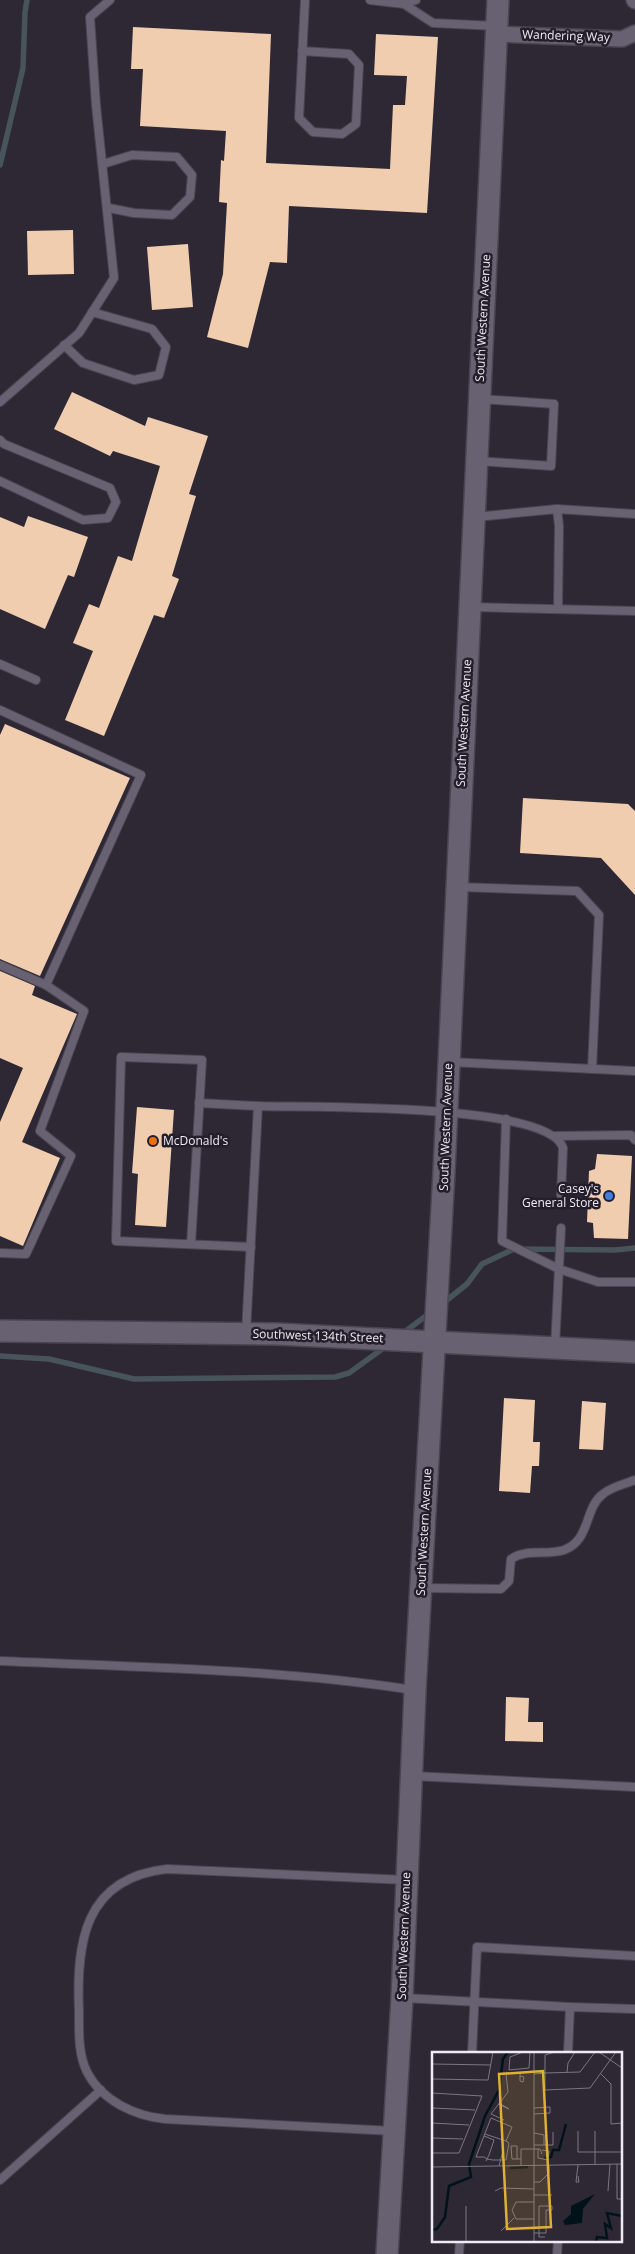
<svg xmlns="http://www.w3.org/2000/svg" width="635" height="2254" font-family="'Open Sans',sans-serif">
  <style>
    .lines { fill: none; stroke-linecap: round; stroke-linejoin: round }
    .stream { stroke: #48545b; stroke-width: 5.5 }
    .building { fill: #f1cdb0 }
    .service-casing { stroke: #4a4551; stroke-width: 10 }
    .minor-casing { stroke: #4a4551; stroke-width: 18 }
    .secondary-casing { stroke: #4a4551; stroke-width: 24 }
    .service { stroke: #686171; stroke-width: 8 }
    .minor { stroke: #686171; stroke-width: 15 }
    .secondary { stroke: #686171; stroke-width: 21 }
    .food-dot { fill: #e8710a; stroke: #241e2b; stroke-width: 2 }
    .shop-dot { fill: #3f7fe0; stroke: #241e2b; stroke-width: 2 }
    .labels { text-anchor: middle; stroke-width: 5; stroke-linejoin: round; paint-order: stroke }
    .street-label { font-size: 12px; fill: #efebf4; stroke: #241e2b }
    .poi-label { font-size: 12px; fill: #efebf4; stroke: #241e2b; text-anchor: start }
    .inset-river { fill: none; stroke: #00131a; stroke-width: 2.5 }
    .inset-road { fill: none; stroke: #7b7681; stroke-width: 1 }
    .view { fill: #e0b034; fill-opacity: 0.15; stroke: #e0b034; stroke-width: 2.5 }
    .inset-edge { fill: none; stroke: #efebf4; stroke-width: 2.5 }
  </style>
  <rect width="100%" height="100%" fill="#2e2835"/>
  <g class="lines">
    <g class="stream">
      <polyline points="0,165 23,68 25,12 27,0"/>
      <polyline points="442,1304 467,1284 482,1264 514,1249 615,1250 635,1248"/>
      <polyline points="402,1334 431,1312"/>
      <polyline points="0,1356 49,1359 134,1379 335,1377 349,1373 385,1347"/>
    </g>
  </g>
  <g class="building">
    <polygon points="133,27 271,34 266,163 390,169 393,105 405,105 407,76 374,75 376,34 438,37 427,213 289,206 287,263 270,262 248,348 207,337 223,274 227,203 219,202 221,160 224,161 226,131 140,126 143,69 131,69"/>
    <polygon points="73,230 74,274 28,275 27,231"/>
    <polygon points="188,244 193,307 152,310 147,247"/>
    <polygon points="72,392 145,426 148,417 208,436 189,494 196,496 172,576 179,579 164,618 154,615 104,736 65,720 93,651 73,643 89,604 99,608 118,556 132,561 160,466 113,451 110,456 54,429"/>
    <polygon points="28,516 88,537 74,577 68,575 45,629 0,609 0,517 24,527"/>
    <polygon points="5,724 130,778 40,976 0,959 0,735"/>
    <polygon points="523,798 628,804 635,811 635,895 601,858 520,853"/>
    <polygon points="0,971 35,986 32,995 77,1014 22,1142 60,1158 23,1246 0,1236 0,1122 23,1068 0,1058"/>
    <polygon points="137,1107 174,1110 166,1227 135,1225 138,1174 132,1173"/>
    <polygon points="597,1154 632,1156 628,1239 594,1238 593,1223 587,1222 589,1171 595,1169"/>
    <polygon points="504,1398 535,1400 533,1442 540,1442 539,1466 532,1466 530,1493 499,1491"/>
    <polygon points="582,1401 606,1403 603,1450 579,1449"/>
    <polygon points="506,1697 529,1698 528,1722 543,1722 543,1742 505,1741"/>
  </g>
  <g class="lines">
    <g class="service-casing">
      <g id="service">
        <polyline points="370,0 404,4 416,0"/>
        <polyline points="404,4 433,23 496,26"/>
        <polyline points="302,51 349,54 359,65 356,124 342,134 313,132 299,118 305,0"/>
        <polyline points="103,164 132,155 177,157 192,175 190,197 172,215 134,213 109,208"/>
        <polyline points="64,345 83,363 134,380 159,375 166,347 152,329 92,312"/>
        <polyline points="0,402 79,333 114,278 96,105 90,17 110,0"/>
        <polyline points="0,440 4,444 110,488 116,502 108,518 83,520 0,481"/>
        <polyline points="478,461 551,466 554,404 481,399"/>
        <polyline points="557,509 559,526 558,609"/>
        <polyline points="476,517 557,509 635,514"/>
        <polyline points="472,607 635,611"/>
        <polyline points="0,664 36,680"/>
        <polyline points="0,710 141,775 46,985 84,1011 40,1131 71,1156 26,1254 0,1253"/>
        <polyline points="459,887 577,891 599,915 592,1069"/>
        <polyline points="0,965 46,985"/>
        <polyline points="451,1062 635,1071"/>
        <polyline points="199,1103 258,1106"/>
        <polyline points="506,1119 502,1241 559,1269 598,1282 635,1282"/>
        <polyline points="554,1136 631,1135 635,1140"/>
        <polyline points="191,1244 202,1060 121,1057 116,1241 251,1247"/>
        <path d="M 246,1333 L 258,1106 C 306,1108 549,1102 563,1148 L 561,1195"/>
        <polyline points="555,1347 561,1228"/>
        <path d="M 423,1588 L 501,1589 L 509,1581 L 511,1559 C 527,1548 546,1556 564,1550 C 591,1540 584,1508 603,1494 C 611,1487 625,1484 635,1480"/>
        <path d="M 0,1661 C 138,1667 277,1669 413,1690"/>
        <polyline points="413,1776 635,1787"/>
        <polyline points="405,1998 570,2007"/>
        <polyline points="472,2053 477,1947 635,1956"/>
        <polyline points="568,2053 570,2007 635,2009"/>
        <path d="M 393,2131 L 165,2119 C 135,2116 102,2101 87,2072 C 78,2054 79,2032 79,2012 C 76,1943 84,1878 167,1869 L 406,1880"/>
        <polyline points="0,2180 101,2090"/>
        <polyline points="459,2254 460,2240"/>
        <polyline points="557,2254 558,2240"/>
      </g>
    </g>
    <g class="minor-casing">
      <g id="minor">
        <polyline points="634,0 635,1"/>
        <polyline points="496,34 622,39 635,33"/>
      </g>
    </g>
    <g class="secondary-casing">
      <g id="secondary">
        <polyline points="0,1331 277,1334 635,1352"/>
        <polyline points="387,2254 402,1998 415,1691 444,1172 498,0"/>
      </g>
    </g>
    <use href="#service" class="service"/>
    <use href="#minor" class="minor"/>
    <use href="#secondary" class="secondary"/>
  </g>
  <circle class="food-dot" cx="153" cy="1141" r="5"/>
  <circle class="shop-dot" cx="609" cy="1196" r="5"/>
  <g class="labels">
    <g class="street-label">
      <text transform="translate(566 36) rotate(2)" y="4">Wandering Way</text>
      <text transform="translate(483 318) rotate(-87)" y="4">South Western Avenue</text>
      <text transform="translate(464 723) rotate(-87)" y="4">South Western Avenue</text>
      <text transform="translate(446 1127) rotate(-88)" y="4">South Western Avenue</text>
      <text transform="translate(318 1336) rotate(2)" y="4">Southwest 134th Street</text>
      <text transform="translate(424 1532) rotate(-87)" y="4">South Western Avenue</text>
      <text transform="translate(404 1936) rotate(-88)" y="4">South Western Avenue</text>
    </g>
    <g class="poi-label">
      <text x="163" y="1145">McDonald's</text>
      <text x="599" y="1193" text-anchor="end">Casey's<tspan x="599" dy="14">General Store</tspan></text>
    </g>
  </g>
  <g transform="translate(432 2052)">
    <rect width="190" height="190" fill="#2e2835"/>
    <path d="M 163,142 L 151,157 L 150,171 L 133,173 L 131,169 L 139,162 L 139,154 Z" fill="#00131a"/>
    <path class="inset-river" d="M 112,106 L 119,105 L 121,98 L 127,98 L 134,72M 78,116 L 96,115M 0,178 L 5,177 L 13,165 L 17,134 L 39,125 L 37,112 L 53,64 L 67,38 L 71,7 L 76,0M 164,190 L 165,185 L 175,186 L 173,172 L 179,176 L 175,161 L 190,164"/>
    <path class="inset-road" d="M 91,0 L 78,5 L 77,18 L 97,16 L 98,0M 102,0 L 102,190M 123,0 L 113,3 L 113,38 L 158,36 L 184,0M 167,0 L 190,16M 0,12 L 59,13M 88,20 L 88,29 L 91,30 L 92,25 L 88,24M 135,20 L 136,11 L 143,0M 113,21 L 148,20 L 163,0M 102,22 L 113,21 L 102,19M 169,22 L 179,32 L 179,72 L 190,71M 0,27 L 56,28 L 61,0M 0,41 L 50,44 L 27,101 L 0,101M 66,52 L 77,57 L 67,51M 0,56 L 43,58M 102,56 L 118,55 L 118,61 L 102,62M 72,68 L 59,62 L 76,40 L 74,22 L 102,19M 0,71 L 37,73M 146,79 L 146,100 L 190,100M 163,79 L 163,112M 102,81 L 112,83 L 112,93M 53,82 L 74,89M 52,84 L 59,66 L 80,75 L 74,89 L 77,91 L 74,108 L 61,108 L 55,107 L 52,105 L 44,105 L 52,84 L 62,88 L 57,103 L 54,109M 0,86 L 31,87M 102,93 L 121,93 L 121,80M 106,97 L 106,106 L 116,108 L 117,99 L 110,98M 85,107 L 85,94 L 79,94 L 80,107 L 89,107M 185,112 L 185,147 L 190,147M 89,113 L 89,97 L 108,97 L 110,102M 67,114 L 71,99M 0,115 L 190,112M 146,124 L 147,130 L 144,130 L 146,113M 102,130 L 108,130 L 117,121 L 117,113M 63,139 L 69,136 L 102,137M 176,139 L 178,112M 102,143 L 120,143M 34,154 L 34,190M 102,167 L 84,167 L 80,158 L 84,150 L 102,150M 69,179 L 82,166M 102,181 L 114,181 L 114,158 L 120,158 L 120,154 L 107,154 L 107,185 L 113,185"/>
    <path class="view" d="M 111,19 L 119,175 L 75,177 L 67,22 Z"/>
    <rect width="190" height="190" class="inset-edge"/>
  </g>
</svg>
